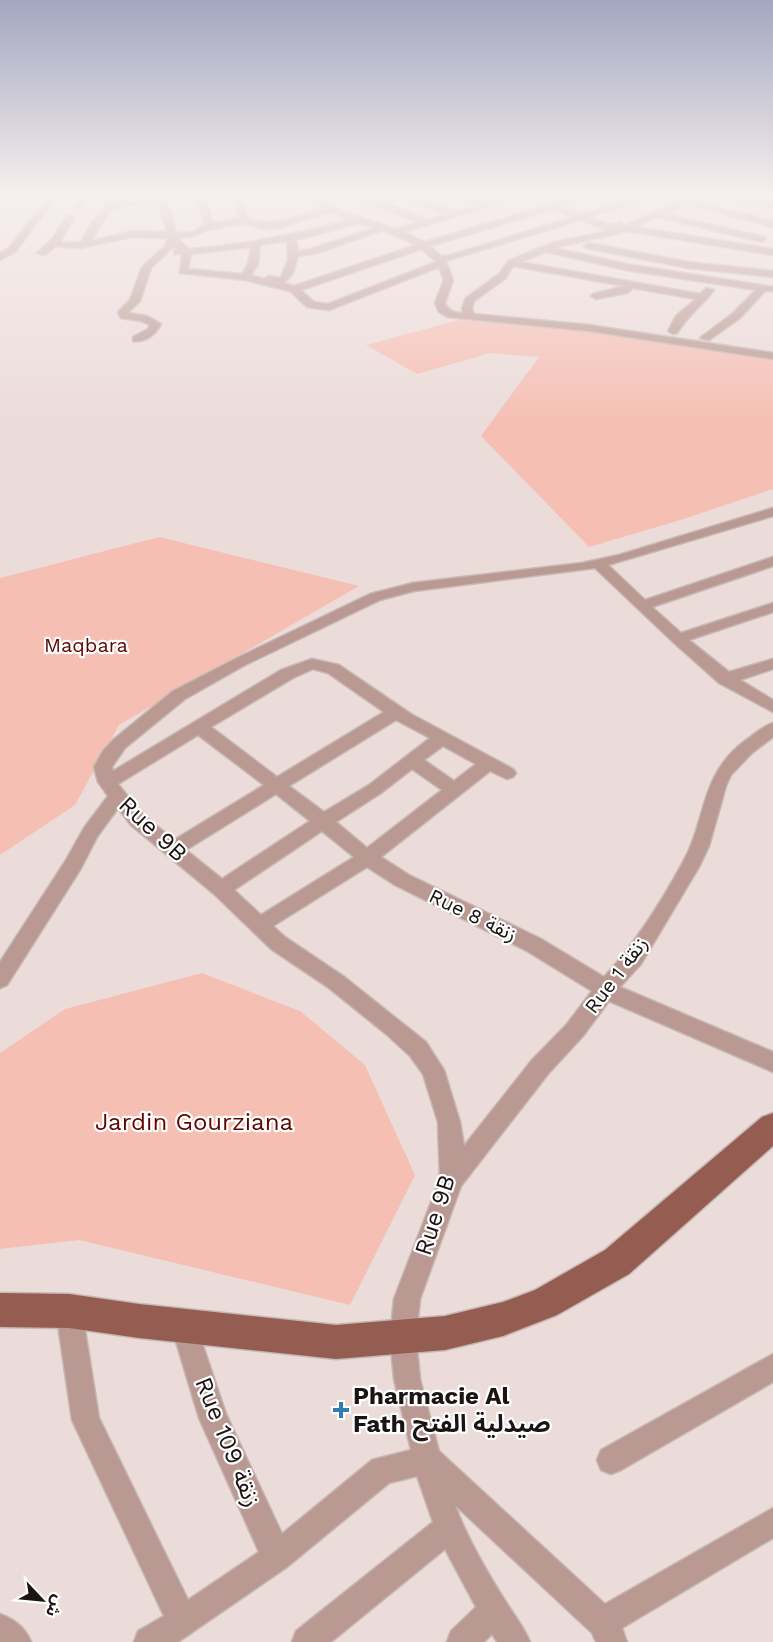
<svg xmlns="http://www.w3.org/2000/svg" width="773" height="1642" font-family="'Work Sans','Noto Sans Arabic',sans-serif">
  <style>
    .green { fill: #f6bfb4 }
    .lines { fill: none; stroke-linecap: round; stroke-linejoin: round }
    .minor-casing { stroke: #c6b8b5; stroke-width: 3 }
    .major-casing { stroke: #c6b8b5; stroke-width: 3 }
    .minor { fill: #ba9992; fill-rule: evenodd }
    .major { fill: #955c52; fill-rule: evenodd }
    .poi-dot { fill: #307eb0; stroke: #fff; stroke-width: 2 }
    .labels { text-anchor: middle; stroke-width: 4.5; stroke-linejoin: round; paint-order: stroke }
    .park-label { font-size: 20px; fill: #5f0600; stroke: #fff }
    .street-label { font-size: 20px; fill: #1a1413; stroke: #fff }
    .near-street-label { font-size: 24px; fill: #1a1413; stroke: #fff }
    .near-park-label { font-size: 24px; fill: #5f0600; stroke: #fff }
    .near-poi-label { font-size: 24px; font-weight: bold; fill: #1a1413; stroke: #fff; text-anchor: start }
  </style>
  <rect width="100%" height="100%" fill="#ecdcd9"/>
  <g class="green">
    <polygon points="459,320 594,330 773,358 773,489 684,519 589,547 481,436 539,357 490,353 417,374 366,345"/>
    <polygon points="159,537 359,586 119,725 75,805 0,855 0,578"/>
    <polygon points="202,973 300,1011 365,1065 415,1175 350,1305 79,1240 0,1249 0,1053 65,1009"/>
  </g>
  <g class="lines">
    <g class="minor-casing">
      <g id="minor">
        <polygon points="51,194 59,194 15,252 0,260 0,253 9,248"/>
        <polygon points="85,194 93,194 83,207 77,207 76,205"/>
        <path d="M 114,194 L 122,194 L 115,204 L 128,200 L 158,199 L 157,194 L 165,194 L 176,233 L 178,233 L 193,232 L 205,224 L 196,194 L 204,194 L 213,223 L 240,218 L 231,194 L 239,194 L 249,219 C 275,227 298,216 324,208 L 301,194 L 310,194 L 344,212 L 396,229 L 419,222 L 377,206 L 371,206 L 350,194 L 361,194 L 378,200 L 396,196 L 395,194 L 416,194 L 413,196 L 456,212 L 480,205 L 453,194 C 466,194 480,203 491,201 C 505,199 516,193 530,194 L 404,232 L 424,242 L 586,194 L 598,194 L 562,206 L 582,214 L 647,194 L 659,194 L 590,217 L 610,225 L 620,222 L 625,226 C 650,214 676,199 703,194 C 726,190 751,198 773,201 L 773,207 L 714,196 L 696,202 L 773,221 L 773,227 L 688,204 L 665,214 L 765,237 L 766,239 L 762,242 L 657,217 L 635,227 L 773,249 L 773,255 L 627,231 L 555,248 L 626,264 L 773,287 L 773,291 L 765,291 L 740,318 L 709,340 L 700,338 L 732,314 L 756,290 L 626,270 L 546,252 L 521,262 L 700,294 L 706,288 L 714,290 C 703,305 687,316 677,333 L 673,334 L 668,331 L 676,316 L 696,299 L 633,288 L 627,293 L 596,299 L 591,296 L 593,294 L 624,286 L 513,266 L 506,278 L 474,301 L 472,308 L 474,314 L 589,325 L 773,353 L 773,359 L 589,331 L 448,317 L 439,312 L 435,303 L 444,280 L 439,267 L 329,310 L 307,307 L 290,291 L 245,280 L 180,273 L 182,254 L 174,254 L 174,250 L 178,249 L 174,246 L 151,268 L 140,301 L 128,313 L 147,316 L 161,324 C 156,334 145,343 133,341 L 133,337 L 148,329 L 150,325 L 141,321 L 121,318 L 118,312 L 130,300 L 142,267 L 165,246 L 168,238 L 133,237 L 79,248 L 56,246 L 45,255 L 37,253 L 53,238 L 67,216 L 70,215 L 74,218 L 61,240 L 63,243 L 81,242 L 89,227 ZM 404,199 L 447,214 L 428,220 L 386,203 ZM 159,204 L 167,232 L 133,231 L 91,241 L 110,211 L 128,205 ZM 554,209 L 573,217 L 450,255 L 441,256 L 430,246 ZM 330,212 L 349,220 C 297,234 243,245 189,249 L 177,238 L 195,236 L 208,230 L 244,223 L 263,229 L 278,228 ZM 581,220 L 609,231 L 620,228 L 617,229 L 554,242 L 508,261 L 499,274 L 466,298 L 462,308 L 463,313 C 455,313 448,311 445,303 L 453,280 L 446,261 ZM 359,223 L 375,228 L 310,249 L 298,251 L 296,240 ZM 383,230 L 416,245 L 294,286 L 284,283 L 293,273 L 298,256 L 314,254 ZM 287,241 L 288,261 L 280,278 L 269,276 L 264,279 L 251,275 L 258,264 L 260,245 ZM 251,247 L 248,264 L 242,274 L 188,269 L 191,254 ZM 422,249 L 436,262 L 328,304 L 314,302 L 301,290 Z"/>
        <polygon points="589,243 688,262 773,271 773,277 688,268 586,248 584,246"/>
        <path d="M 773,508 L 773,516 L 608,565 L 645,600 L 773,557 L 773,566 L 652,607 L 681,633 L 773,603 L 773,612 L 689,640 L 729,672 L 773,659 L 773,669 L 740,680 L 773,700 L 773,712 L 719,683 L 673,642 L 595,568 L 414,591 L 380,600 L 245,665 L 185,699 L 125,748 L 112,767 L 113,771 L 281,670 L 312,659 L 339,665 L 411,714 L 513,769 L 516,773 L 513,777 L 507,779 L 490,771 L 381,857 L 409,875 L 541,939 L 604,977 C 635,944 660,904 682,864 C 708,818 698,776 746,740 C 755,734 763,726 773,723 L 773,737 L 752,753 L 731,775 L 726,786 L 709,846 L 699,867 L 641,964 L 620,987 L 773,1052 L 773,1072 L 609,1001 L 583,1036 L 548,1074 L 461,1186 L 420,1299 L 416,1338 L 420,1379 L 439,1451 L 605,1604 L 773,1508 L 773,1538 L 622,1628 L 627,1642 L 596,1642 L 592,1633 L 455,1505 C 467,1538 487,1572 506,1602 C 514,1615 524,1627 530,1642 L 497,1642 L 492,1634 L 484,1642 L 447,1642 L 451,1631 L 476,1607 L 445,1549 L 331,1642 L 292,1642 L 296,1631 L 433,1522 L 417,1476 L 389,1483 L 287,1567 L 178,1642 L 134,1642 L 138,1631 L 164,1616 L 72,1420 L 56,1311 L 60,1302 L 69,1298 L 78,1302 L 82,1311 L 99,1418 L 188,1600 L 259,1552 L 199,1418 L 171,1325 L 175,1316 L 184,1312 L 193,1316 L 226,1414 L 282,1534 L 372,1460 L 411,1450 L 394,1379 L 390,1338 L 394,1299 L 440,1179 L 438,1122 L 423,1074 L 410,1056 L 386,1034 L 329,988 L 271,949 L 214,894 L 131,825 L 118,808 L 97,837 L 80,870 L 7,985 L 0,988 L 0,962 L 66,860 L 84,828 L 108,796 L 98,782 L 94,767 L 103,751 L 113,740 L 173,691 L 235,659 L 370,594 L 413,583 L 582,563 L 619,555 ZM 313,669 L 328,673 L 384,712 L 277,777 L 211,727 L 293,678 ZM 396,720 L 430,738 L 369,785 L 324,812 L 289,786 ZM 198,735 L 264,785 L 174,840 L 143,815 L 118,784 ZM 443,746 L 476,764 L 454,781 L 424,760 ZM 412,769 L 442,790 L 367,848 L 336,822 L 381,793 ZM 276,794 L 310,821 L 222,879 L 186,850 ZM 322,831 L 354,857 L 261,915 L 234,890 ZM 367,867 L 395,885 L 527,951 L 592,991 L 567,1024 L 532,1060 L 464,1146 L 460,1122 L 444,1070 L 426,1042 L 343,976 L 285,937 L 273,926 Z"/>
        <polygon points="773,1354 773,1382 621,1470 611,1474 601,1470 597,1460 601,1450"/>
        <path d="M 0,1614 C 15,1620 25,1627 31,1642 L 0,1642 Z"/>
      </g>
    </g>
    <g class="major-casing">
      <polygon id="major" points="773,1113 773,1146 629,1274 557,1315 503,1336 445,1350 336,1359 139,1338 69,1328 0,1327 0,1293 69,1294 139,1304 336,1325 445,1316 503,1302 535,1290 605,1250 762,1117"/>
    </g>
    <use href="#minor" class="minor"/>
    <use href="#major" class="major"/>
  </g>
  <linearGradient id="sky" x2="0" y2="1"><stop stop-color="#a3a6c0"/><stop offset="0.46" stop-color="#f6efee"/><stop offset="1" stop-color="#f6efee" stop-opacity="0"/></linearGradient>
  <rect width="773" height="424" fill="url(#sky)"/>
  <path class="poi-dot" d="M338 1401h6v6h6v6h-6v6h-6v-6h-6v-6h6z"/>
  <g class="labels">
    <g class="park-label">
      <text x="86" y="652">Maqbara</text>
    </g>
    <g class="street-label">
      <text transform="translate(473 915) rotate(26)" y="7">Rue 8 زنقة</text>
      <text transform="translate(616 975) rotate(-53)" y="7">Rue 1 زنقة</text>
    </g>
    <g class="near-street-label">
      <text transform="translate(153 829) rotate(43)" y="8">Rue 9B</text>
      <text transform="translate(435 1215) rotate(-72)" y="8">Rue 9B</text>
      <text transform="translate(228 1442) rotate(68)" y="8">Rue 109 زنقة</text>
    </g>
    <g class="near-park-label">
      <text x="194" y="1130">Jardin Gourziana</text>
    </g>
    <g class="near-poi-label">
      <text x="353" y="1404">Pharmacie Al<tspan x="353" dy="28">Fath صيدلية الفتح</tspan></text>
    </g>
  </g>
  <g transform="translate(42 1600) rotate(116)" stroke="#ffffff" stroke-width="4.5" paint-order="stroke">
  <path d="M0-4.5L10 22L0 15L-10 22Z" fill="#1a1413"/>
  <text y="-9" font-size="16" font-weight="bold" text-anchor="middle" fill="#1a1413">ش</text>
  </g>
</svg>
